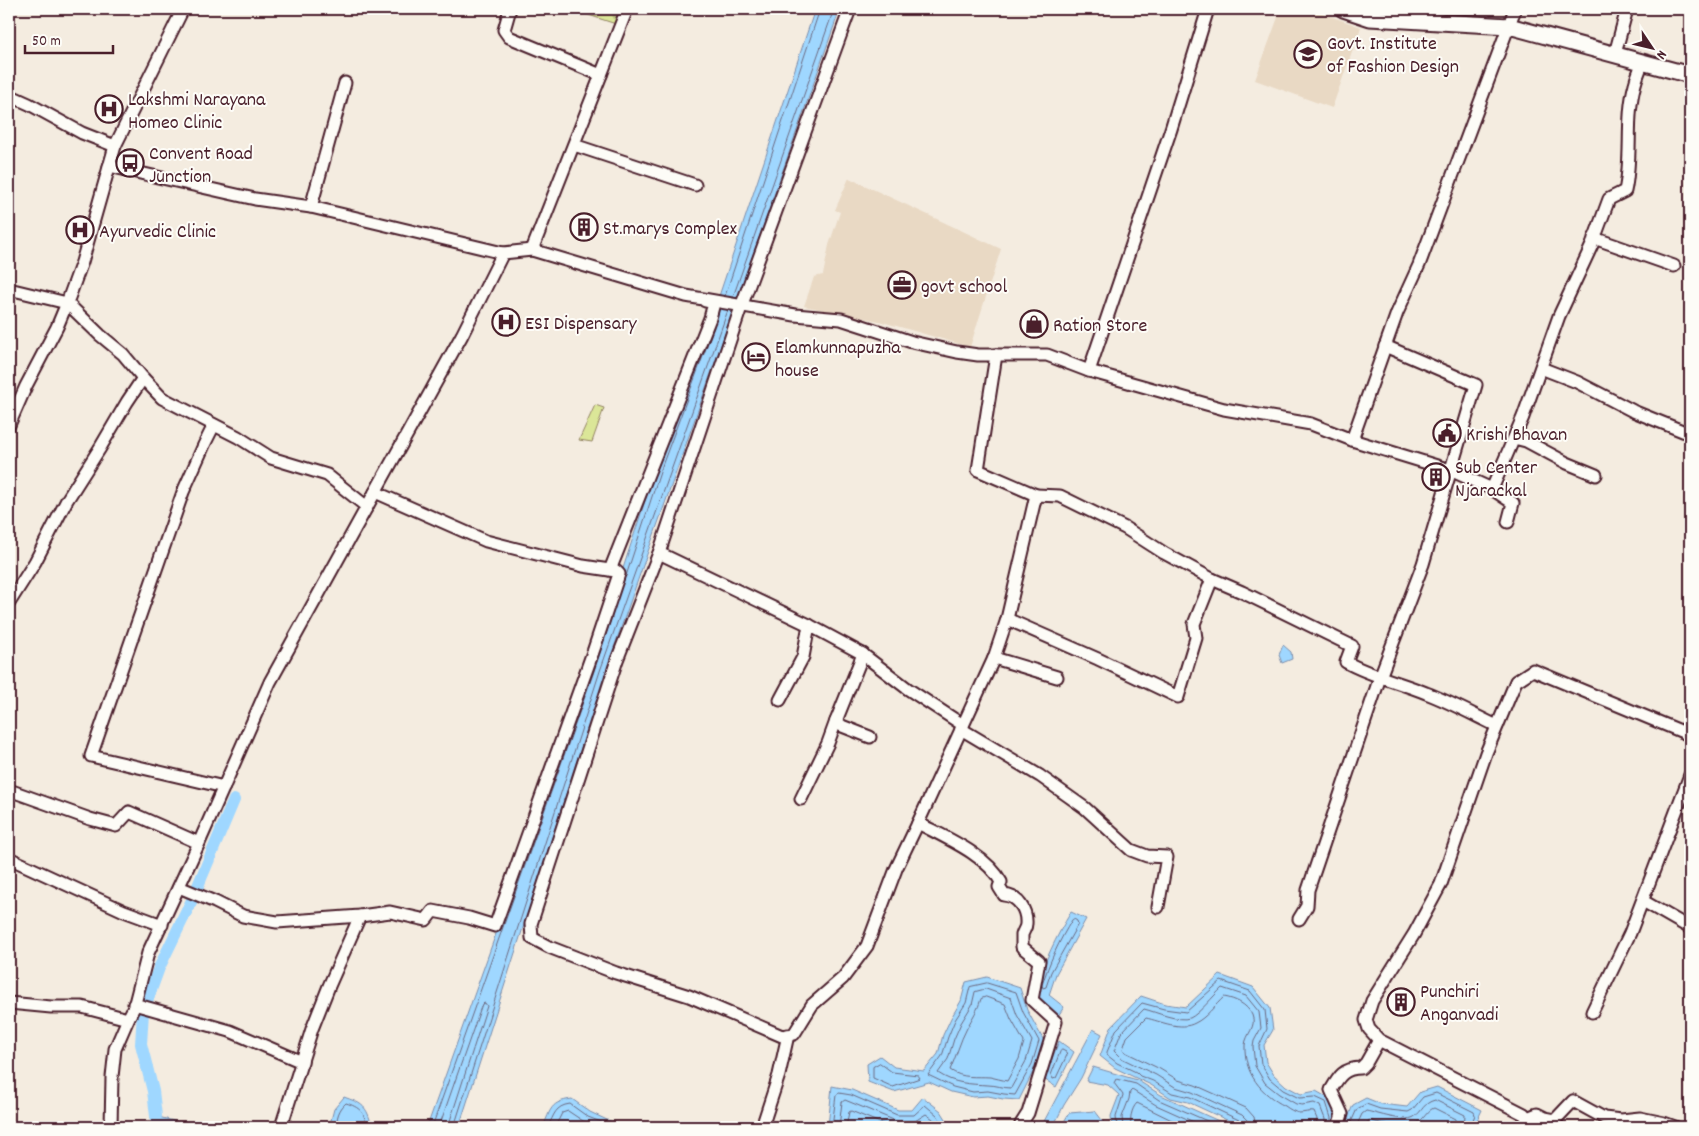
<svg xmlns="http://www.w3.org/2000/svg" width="1699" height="1136" font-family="Dekko,sans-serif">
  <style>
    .built { fill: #e9d9c4 }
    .cemetery { fill: url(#cemetery-stones); stroke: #928262 }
    .park { fill: #dbe698; stroke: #928262 }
    .water { fill: #9fd7ff; stroke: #7d8daa }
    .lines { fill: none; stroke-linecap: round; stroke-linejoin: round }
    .shore { stroke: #6c6980; stroke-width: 1 }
    .canal { stroke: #9fd7ff; stroke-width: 12 }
    .minor-casing { stroke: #4a1f2b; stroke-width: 15 }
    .major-casing { stroke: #4a1f2b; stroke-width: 19 }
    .minor { stroke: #fdfcf7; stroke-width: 11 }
    .major { stroke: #fdfcf7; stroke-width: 15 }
    .labels { text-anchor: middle; stroke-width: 4; stroke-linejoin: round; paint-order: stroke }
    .poi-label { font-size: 20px; fill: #4a1f2b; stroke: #fdfcf7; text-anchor: start }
  </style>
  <defs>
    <pattern id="cemetery-stones" width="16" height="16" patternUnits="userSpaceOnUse" patternTransform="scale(1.25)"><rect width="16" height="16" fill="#dbe698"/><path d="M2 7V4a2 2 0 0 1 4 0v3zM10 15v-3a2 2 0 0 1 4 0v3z" fill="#bdc583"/></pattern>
  </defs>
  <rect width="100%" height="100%" fill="#f4ece0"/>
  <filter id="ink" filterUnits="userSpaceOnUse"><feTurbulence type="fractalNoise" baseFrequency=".02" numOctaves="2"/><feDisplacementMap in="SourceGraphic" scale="10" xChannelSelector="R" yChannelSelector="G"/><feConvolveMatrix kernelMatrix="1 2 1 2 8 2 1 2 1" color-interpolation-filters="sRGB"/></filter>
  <g filter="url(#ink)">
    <g class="built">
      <polygon points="1281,9 1310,9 1361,27 1332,108 1255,80"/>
      <polygon points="849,178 1001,249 970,347 879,321 804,306 814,277 823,275 829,245 840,212 835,210"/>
    </g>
    <polygon class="cemetery" points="570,9 621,9 616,24"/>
    <polygon class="park" points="595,405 604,408 592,442 579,440"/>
    <g class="water">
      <polygon points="815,9 840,9 605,673 459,1127 427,1127 589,673 658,461 703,344"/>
      <polygon points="1283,645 1291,652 1292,659 1282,663 1279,655"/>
      <path d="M 1071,912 L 1086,919 L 1056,974 L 1049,995 L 1064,1007 L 1058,1016 L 1042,1003 L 1035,990 C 1044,962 1056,937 1071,912 Z"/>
      <polygon points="1220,975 1253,987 1270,1008 1273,1030 1264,1045 1266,1062 1274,1075 1286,1086 1301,1094 1316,1091 1330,1099 1336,1118 1335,1127 1242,1127 1188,1102 1171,1098 1151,1085 1115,1068 1100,1056 1111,1027 1141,996 1165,1004 1186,1007"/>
      <polygon points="987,977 1020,988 1027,1010 1044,1041 1036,1066 1019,1100 1003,1099 988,1096 973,1097 951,1092 929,1082 894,1092 868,1082 867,1064 880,1056 894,1067 924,1071 938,1054 943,1035 951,1018 961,1001 966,982"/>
      <polygon points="1093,1029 1102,1034 1081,1078 1064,1105 1053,1127 1041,1127"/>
      <polygon points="1059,1041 1074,1052 1056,1087 1044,1079"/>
      <polygon points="1093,1067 1137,1080 1161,1095 1232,1127 1112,1127 1111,1116 1119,1095 1108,1085 1086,1081"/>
      <polygon points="832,1086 852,1090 898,1110 912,1110 923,1097 941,1111 951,1127 828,1127"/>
      <polygon points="1437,1087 1482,1110 1474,1127 1344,1127 1353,1105 1366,1098 1381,1104 1407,1107 1420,1092"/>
      <path d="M 344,1097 C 360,1103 366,1104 371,1123 L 369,1127 L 352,1126 L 335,1127 L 330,1124 L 334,1109 Z"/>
      <path d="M 572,1099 L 590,1112 L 607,1120 L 630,1127 L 543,1127 C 551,1109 550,1102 572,1099 Z"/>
      <polygon points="1095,1111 1105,1124 1103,1127 1061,1127 1069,1113"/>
      <polygon points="151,1115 185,1124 187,1127 152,1127"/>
    </g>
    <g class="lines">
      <g class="shore">
        <polyline points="725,296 820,9"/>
        <polyline points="733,297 834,9"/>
        <polyline points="626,576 663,463 714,327"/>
        <path d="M 1074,919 L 1077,921 L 1078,924 L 1051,972 L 1046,987 L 1043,988 L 1042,985 C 1049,963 1059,941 1072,920 Z"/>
        <polygon points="987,983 1016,992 1023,1012 1039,1041 1032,1064 1015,1095 1004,1094 988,1091 973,1092 953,1087 928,1075 942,1056 948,1037 955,1020 966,1003 970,987"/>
        <path d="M 986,989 L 1011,998 L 1017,1015 L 1032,1041 L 1026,1061 L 1011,1088 C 1003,1088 996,1085 988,1085 C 970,1084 954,1084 938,1073 L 948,1059 L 954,1039 L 961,1023 L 972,1005 L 975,992 Z"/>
        <path d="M 986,997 L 1005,1004 L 1011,1019 L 1024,1042 L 1019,1059 L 1007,1081 C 1001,1080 996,1078 990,1077 C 976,1076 963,1079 950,1070 C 956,1057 960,1041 967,1028 C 972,1018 978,1010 981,999 Z"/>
        <polygon points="1062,1050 1066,1052 1067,1055 1056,1078 1053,1079 1051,1075 1060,1052"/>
        <polygon points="880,1063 892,1072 918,1075 920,1078 893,1087 873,1078 873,1067"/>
        <path d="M 337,1127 C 336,1118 339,1109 346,1103 C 359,1107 367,1113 365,1127"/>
        <polyline points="432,1127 593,674 619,594"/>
        <polyline points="439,1127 482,1004 485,1003 487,1006 448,1127"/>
        <polyline points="454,1127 600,671 728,310"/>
        <path d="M 548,1127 C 554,1115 555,1106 570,1104 L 588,1117 L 614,1127"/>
        <polyline points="555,1127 562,1113 568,1111 583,1121 596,1127"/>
        <polyline points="832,1127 836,1095 839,1093 851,1095 897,1115 914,1115 925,1105 937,1115 945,1127"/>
        <polyline points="839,1127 842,1102 845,1100 896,1121 915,1121 926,1114 933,1119 938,1127"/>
        <polyline points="846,1127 849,1112 851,1111 890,1127"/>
        <polyline points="1117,1127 1116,1117 1123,1095 1114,1083 1116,1079 1136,1084 1159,1100 1221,1127"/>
        <polyline points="1123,1127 1122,1117 1129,1099 1130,1092 1132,1090 1156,1105 1205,1127"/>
        <path d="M 1131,1127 C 1130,1119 1131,1109 1137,1103 L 1186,1127"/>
        <polyline points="1242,1127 1242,1123 1239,1120 1190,1097 1172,1093 1153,1081 1140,1076 1136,1072 1117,1063 1107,1055 1107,1052 1116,1030 1142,1003 1164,1009 1186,1012 1221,981 1250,991 1265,1010 1267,1029 1259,1046 1261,1064 1270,1079 1283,1090 1299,1098 1315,1097 1326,1102 1331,1118 1330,1127"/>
        <path d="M 1248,1127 L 1247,1120 L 1242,1115 L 1192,1092 L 1175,1087 L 1156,1075 L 1121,1058 L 1114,1051 L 1121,1033 L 1144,1009 C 1156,1012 1178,1022 1190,1018 C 1199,1014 1214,995 1222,988 L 1246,996 L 1259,1012 L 1261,1028 L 1254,1041 L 1253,1047 L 1255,1066 L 1265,1083 L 1279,1094 L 1296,1104 L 1302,1105 L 1314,1103 L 1320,1106 L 1325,1119 L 1324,1127"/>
        <path d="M 1256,1127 L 1254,1117 L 1246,1108 L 1195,1085 L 1178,1080 L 1160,1069 L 1125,1052 L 1123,1049 L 1127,1037 L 1146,1018 C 1160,1021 1181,1031 1195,1023 C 1206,1018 1215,1005 1224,997 C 1235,999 1247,1004 1252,1015 C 1257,1027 1246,1034 1245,1045 C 1244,1073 1261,1094 1285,1106 C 1289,1109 1294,1112 1299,1113 C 1304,1113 1309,1111 1314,1112 L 1317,1119 L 1316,1127"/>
        <polyline points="1349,1127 1357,1109 1366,1104 1380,1109 1408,1112 1412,1110 1423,1097 1436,1093 1474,1112 1475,1115 1470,1127"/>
        <path d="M 1356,1127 L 1362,1114 L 1366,1111 C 1377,1113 1404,1123 1414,1117 C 1423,1111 1423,1103 1435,1100 L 1465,1115 L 1464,1127"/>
        <path d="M 1364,1127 L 1369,1120 C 1381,1124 1409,1130 1420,1121 C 1425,1117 1428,1110 1434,1108 L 1456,1119 L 1456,1127"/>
      </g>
      <polyline class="canal" points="156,1116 153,1091 141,1044 143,1012 159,968 192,900 234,800"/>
      <g class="minor-casing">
        <g id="minor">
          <polyline points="510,9 504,30 509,37 601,75"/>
          <polyline points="850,9 741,307 659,553 809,625 861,653 908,689 963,725"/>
          <polyline points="1615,54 1627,9"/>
          <polyline points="9,95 29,104 82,133 115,146"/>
          <polyline points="574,145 695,185"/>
          <polyline points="109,166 255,199 311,207 503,253 532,250 686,296 795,315 841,319 912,342 957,352 978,355 1047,355 1089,371 1224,409 1311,424 1352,440 1450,470 1492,489 1513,503 1508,522"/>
          <polyline points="311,207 345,83"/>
          <polyline points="1594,238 1674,266"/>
          <polyline points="532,250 627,9"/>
          <polyline points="9,289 67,303 100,335 123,354 143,378 162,398 238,437 271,458 327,475 367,507"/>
          <path d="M 996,355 L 978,470 L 1036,495 L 1007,619 L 994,658 L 918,823 C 944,837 987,855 1001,882 L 999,887 L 1004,895 C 1018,896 1027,910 1026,924 C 1026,928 1023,931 1022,935 C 1022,939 1022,944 1022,947 L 1039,961 L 1032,1000 L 1056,1022 L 1028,1113 L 1021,1124 L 1023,1127"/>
          <polyline points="1541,368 1577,382 1633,411 1690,434"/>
          <polyline points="1089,371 1171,129 1208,9"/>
          <polyline points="9,425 26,386 57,327 67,303 82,262 115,146 183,9"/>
          <polyline points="214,425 204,445 183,492 91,756 224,787"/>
          <polyline points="1514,438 1526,441 1567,463 1596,475"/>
          <polyline points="1352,440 1397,313 1419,265 1515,9"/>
          <path d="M 1492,489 L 1523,417 L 1559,316 L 1592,245 L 1609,199 L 1625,191 C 1633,156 1625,119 1635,84 C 1637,76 1640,69 1643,62"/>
          <path d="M 1036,495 L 1060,496 L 1125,528 L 1164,553 L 1212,579 L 1242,592 L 1352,646 L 1346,662 C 1371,676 1399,682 1426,693 C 1450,702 1474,715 1497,726"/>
          <polyline points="659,553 617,660 531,924 532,938 549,947 616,973 689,996 782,1036 794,1034 812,1005 843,978 867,946 896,869 918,823"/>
          <polyline points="610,570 710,318 714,303 705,301"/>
          <polyline points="9,603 35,562 67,500 100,448 127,402 143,378"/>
          <polyline points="1007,619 1098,659 1178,697 1196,638 1194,624 1212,579"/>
          <polyline points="863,654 836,721 842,726 870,737"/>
          <polyline points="994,658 1057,677"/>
          <polyline points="780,700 803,657 809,625"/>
          <polyline points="961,729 1040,776 1085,808 1131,850 1147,856 1167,857 1158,907"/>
          <polyline points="1686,734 1690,718"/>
          <polyline points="9,790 90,819 116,826 129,812 199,843"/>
          <polyline points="801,799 828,743 836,721"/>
          <polyline points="9,858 124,911 162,925"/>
          <polyline points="179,887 215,902 243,916 277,922 360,916 390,912 426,920 433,911 469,918 495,926 594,649 619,574 616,571 583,566 486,541 375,492"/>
          <polyline points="1643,901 1690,928"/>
          <polyline points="1299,919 1307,906 1308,890 1380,677 1423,564 1476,385 1385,346"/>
          <polyline points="9,1003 51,1007 82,1007 128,1019 134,1007 148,953 199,843 270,682 462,335 503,253"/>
          <polyline points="134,1004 230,1031 302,1062"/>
          <polyline points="1592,1012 1630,933 1690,775"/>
          <polyline points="1527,1118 1537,1114 1545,1118 1555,1120 1573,1101 1604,1118 1621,1120 1640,1118 1664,1123 1675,1127"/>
          <polyline points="111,1127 112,1077 115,1049 128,1019"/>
          <polyline points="281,1127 312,1029 329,986 360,916"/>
          <polyline points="762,1127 779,1075 788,1035"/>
          <path d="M 1338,1127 L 1342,1114 L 1331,1090 C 1339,1076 1344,1068 1361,1068 L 1366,1063 L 1379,1040"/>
          <polyline points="1526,1127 1527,1118 1524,1114 1379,1040 1369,1029 1366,1020 1372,1001 1414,934 1441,884 1486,753 1516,681 1533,670 1690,735"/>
        </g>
      </g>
      <g class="major-casing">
        <polyline id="major" points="1343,9 1370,18 1509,26 1690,75"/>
      </g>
      <use href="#minor" class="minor"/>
      <use href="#major" class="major"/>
    </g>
  </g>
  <defs>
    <g id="university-ring" transform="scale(1.4375)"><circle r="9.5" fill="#fdfcf7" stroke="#4a1f2b" stroke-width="1.5"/><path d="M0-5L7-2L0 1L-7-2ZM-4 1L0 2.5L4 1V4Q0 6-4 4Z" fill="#4a1f2b"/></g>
    <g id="hospital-ring" transform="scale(1.4375)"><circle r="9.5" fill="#fdfcf7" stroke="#4a1f2b" stroke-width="1.5"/><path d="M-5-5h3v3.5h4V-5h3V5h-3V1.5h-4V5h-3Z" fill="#4a1f2b"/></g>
    <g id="bus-ring" transform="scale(1.4375)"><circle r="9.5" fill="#fdfcf7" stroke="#4a1f2b" stroke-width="1.5"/><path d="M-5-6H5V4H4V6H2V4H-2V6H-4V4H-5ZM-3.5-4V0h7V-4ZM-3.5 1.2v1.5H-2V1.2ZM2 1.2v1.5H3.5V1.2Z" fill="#4a1f2b"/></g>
    <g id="building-ring" transform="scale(1.4375)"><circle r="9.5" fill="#fdfcf7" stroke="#4a1f2b" stroke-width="1.5"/><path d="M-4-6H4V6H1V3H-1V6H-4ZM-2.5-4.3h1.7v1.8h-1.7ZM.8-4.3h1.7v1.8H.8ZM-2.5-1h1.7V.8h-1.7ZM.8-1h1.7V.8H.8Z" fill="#4a1f2b"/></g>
    <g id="office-ring" transform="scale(1.4375)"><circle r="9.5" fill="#fdfcf7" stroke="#4a1f2b" stroke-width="1.5"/><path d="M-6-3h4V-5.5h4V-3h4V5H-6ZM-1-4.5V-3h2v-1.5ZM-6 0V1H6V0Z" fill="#4a1f2b"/></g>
    <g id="shop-ring" transform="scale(1.4375)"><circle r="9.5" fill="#fdfcf7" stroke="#4a1f2b" stroke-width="1.5"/><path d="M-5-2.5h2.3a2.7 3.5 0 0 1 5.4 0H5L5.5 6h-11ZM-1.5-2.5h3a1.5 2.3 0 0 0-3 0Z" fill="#4a1f2b"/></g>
    <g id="hotel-ring" transform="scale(1.4375)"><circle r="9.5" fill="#fdfcf7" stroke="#4a1f2b" stroke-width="1.5"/><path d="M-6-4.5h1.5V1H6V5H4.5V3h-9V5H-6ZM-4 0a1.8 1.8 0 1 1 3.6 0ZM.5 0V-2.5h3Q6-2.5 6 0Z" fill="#4a1f2b"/></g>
    <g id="civic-ring" transform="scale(1.4375)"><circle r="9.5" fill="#fdfcf7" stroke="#4a1f2b" stroke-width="1.5"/><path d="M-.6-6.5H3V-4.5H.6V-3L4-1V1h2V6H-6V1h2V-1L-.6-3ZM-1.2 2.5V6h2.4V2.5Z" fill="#4a1f2b"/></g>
  </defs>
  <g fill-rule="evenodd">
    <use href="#university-ring" x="1308" y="54"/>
    <use href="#hospital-ring" x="109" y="109"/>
    <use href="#bus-ring" x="130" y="163"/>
    <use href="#building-ring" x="584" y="227"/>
    <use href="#hospital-ring" x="80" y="230"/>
    <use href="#office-ring" x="902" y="285"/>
    <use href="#hospital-ring" x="506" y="322"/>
    <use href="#shop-ring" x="1034" y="324"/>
    <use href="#hotel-ring" x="756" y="357"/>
    <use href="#civic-ring" x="1447" y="433"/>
    <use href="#building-ring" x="1436" y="477"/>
    <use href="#building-ring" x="1401" y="1002"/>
  </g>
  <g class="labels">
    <g class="poi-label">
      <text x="1327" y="49">Govt. Institute<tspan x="1327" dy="23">of Fashion Design</tspan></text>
      <text x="128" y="105">Lakshmi Narayana<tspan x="128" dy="23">Homeo Clinic</tspan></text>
      <text x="149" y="159">Convent Road<tspan x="149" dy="23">Junction</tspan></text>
      <text x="603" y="234">St.marys Complex</text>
      <text x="99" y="237">Ayurvedic Clinic</text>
      <text x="921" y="292">govt school</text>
      <text x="525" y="329">ESI Dispensary</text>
      <text x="1053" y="331">Ration Store</text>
      <text x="775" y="353">Elamkunnapuzha<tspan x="775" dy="23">house</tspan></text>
      <text x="1466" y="440">Krishi Bhavan</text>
      <text x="1455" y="473">Sub Center<tspan x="1455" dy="23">Njarackal</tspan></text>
      <text x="1420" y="997">Punchiri<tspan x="1420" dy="23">Anganvadi</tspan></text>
    </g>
  </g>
  <rect width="1699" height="1136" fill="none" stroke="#fdfcf7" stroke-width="30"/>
  <rect x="15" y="15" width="1669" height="1106" fill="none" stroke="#4a1f2b" stroke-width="2" filter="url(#ink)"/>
  <g transform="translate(1652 48) rotate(125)" stroke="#fdfcf7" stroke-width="4" paint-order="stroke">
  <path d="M0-4L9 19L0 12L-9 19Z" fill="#4a1f2b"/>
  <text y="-8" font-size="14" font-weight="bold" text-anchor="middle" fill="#4a1f2b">N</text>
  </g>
  <path d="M25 45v8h88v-8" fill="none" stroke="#4a1f2b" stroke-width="2.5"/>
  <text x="32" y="45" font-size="15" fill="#4a1f2b" stroke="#fdfcf7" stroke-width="4" paint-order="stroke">50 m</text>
</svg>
